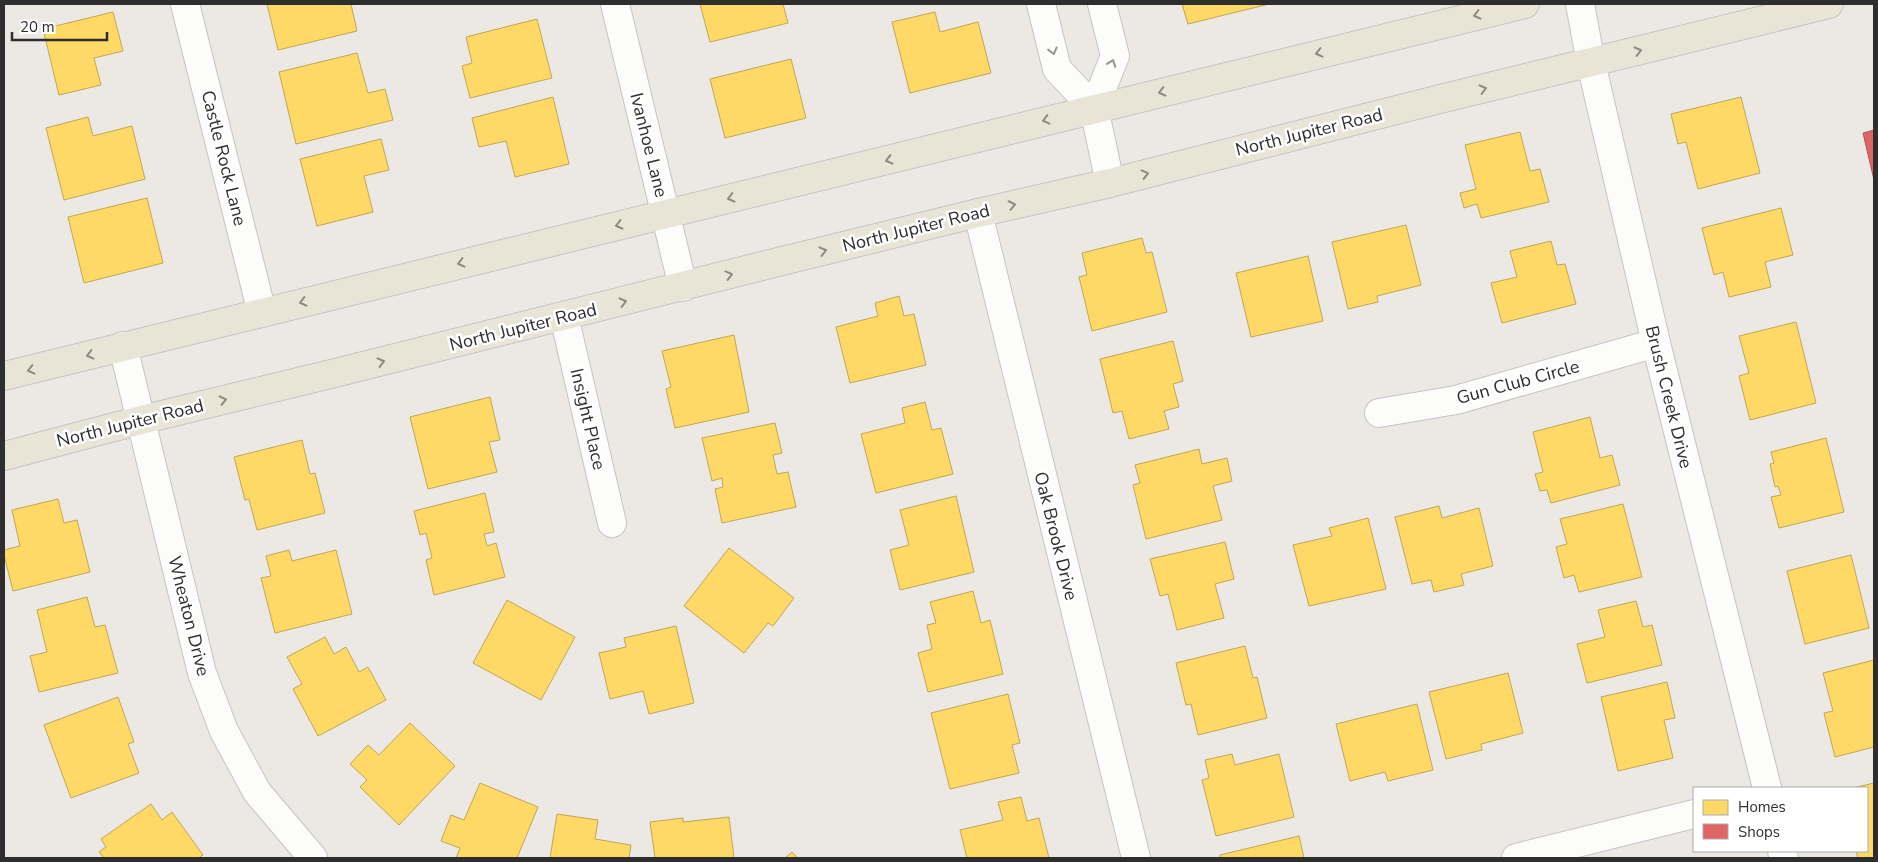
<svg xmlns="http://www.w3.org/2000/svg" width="1878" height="862" font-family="'Nunito Sans',sans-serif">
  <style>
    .homes { fill: #ffd966; stroke: #c0a655 }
    .shops { fill: #e06666; stroke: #ab5555 }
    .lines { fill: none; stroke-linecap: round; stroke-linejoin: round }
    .street-casing { stroke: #c5c4c5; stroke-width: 30 }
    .primary-casing { stroke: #c6c5c4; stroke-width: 30 }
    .street { stroke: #fcfcfb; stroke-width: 28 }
    .primary { stroke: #e8e4d6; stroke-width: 28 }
    .oneway { stroke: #8b8982 }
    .oneway2 { stroke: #959594 }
    .labels { text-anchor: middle; stroke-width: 5; stroke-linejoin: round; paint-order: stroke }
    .street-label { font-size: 18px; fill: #2e2e2e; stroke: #fff }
  </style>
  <rect width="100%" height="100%" fill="#ece8e4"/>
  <g class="homes">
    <polygon points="267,4 351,4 357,31 278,50"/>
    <polygon points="700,4 783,4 788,23 710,42"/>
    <polygon points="1182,4 1269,4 1188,24"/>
    <polygon points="113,12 123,51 94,58 101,85 59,95 43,29"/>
    <polygon points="935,12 940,32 978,22 991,73 910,93 892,22"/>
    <polygon points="537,19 552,78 470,98 462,66 472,63 466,37"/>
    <polygon points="357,53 368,93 385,89 393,120 296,144 279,72"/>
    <polygon points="791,59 806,118 725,138 710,79"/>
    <polygon points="553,97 569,164 515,177 506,141 479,147 472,118"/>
    <polygon points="1741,97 1760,173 1698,189 1686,142 1678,144 1671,114"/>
    <polygon points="88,117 93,136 132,126 145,179 64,200 46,128"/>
    <polygon points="1520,132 1530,171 1540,169 1549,202 1481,218 1477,204 1464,208 1460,193 1476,189 1465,145"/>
    <polygon points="381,139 389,170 364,176 373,212 317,226 300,159"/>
    <polygon points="147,198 163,263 84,283 68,217"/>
    <polygon points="1781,208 1793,255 1765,262 1771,287 1729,297 1723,272 1714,275 1702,228"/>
    <polygon points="1406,225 1421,285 1377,296 1378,302 1348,309 1332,242"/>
    <polygon points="1142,238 1146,253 1152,252 1167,312 1092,331 1079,277 1087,275 1082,253"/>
    <polygon points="1551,241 1557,265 1565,264 1576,304 1502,323 1491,283 1517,277 1510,251"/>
    <polygon points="1308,256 1323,321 1251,337 1236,273"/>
    <polygon points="899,296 904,316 914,314 926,365 850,383 836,327 878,316 875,303"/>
    <polygon points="1796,322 1816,403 1750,420 1739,376 1749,373 1739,336"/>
    <polygon points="734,335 749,412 675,428 666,389 671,387 662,351"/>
    <polygon points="1173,341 1183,381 1173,384 1179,407 1164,411 1169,429 1129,439 1122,411 1113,413 1100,359"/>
    <polygon points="490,397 500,440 489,442 497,472 428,489 410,417"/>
    <polygon points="925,402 932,430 941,428 953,474 876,493 861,434 905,423 902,408"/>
    <polygon points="1590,417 1600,458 1612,455 1620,485 1551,503 1547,490 1540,491 1535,474 1543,472 1533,432"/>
    <polygon points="775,423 782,453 773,455 777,474 788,472 796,507 722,523 715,489 723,487 722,478 712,481 702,438"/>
    <polygon points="1826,438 1844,512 1779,528 1771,497 1781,495 1778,486 1775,487 1770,464 1774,463 1771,452"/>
    <polygon points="302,440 310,474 315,473 325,513 257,530 249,499 245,500 234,457"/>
    <polygon points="1199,449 1202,464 1227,458 1232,481 1213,486 1222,520 1146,539 1133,485 1140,483 1135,465"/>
    <polygon points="485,493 494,532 484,534 487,546 496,543 505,577 434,595 426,560 432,558 426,533 420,535 414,511"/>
    <polygon points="956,496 974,572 900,590 890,550 909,545 900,510"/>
    <polygon points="58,499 64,523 77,520 90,572 13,591 4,555 4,550 20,546 12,510"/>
    <polygon points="1623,504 1642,577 1579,592 1574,575 1564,578 1556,547 1567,544 1560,519"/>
    <polygon points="1439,506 1442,518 1479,508 1493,566 1461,574 1464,585 1434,592 1431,580 1412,584 1395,517"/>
    <polygon points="1368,518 1386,589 1309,606 1293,545 1332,536 1329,528"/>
    <polygon points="1225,542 1234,579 1215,584 1224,618 1177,630 1168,594 1160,596 1150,559"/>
    <polygon points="729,548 794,598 773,626 768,623 744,653 684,606"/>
    <polygon points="289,550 292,561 336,550 352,614 275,633 261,578 271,576 266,556"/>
    <polygon points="1851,555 1869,628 1805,644 1787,571"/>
    <polygon points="973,591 981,623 990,620 1003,674 928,692 918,653 932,649 927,625 936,623 930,602"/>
    <polygon points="87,597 95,627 105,625 118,673 39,692 30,656 47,652 37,610"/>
    <polygon points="507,600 575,637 541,700 473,663"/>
    <polygon points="1636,601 1643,627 1652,625 1662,665 1587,683 1577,644 1605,637 1598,610"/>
    <polygon points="676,626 694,703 649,714 643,691 610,699 599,653 626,647 624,638"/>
    <polygon points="325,637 334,654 346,647 359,672 368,667 386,700 318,736 293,689 302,684 287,657"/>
    <polygon points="1245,646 1253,678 1257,677 1267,718 1198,735 1191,704 1186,705 1176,663"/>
    <polygon points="1874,660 1874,747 1835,757 1824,713 1833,711 1823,673"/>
    <polygon points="1508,673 1523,733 1481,744 1482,750 1446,759 1429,692"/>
    <polygon points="1667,682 1675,718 1664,720 1673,758 1618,771 1601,697"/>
    <polygon points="1008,694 1020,743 1012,745 1019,773 950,789 931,713"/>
    <polygon points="118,697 134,742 128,744 139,773 71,798 44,725"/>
    <polygon points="1417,704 1433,770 1388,781 1385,772 1350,781 1336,724"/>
    <polygon points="410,723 455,766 399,825 360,787 367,780 350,764 368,745 379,755"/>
    <polygon points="1232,754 1235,765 1279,754 1294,817 1216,836 1202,780 1209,778 1205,760"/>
    <polygon points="480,783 538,807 517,858 456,858 460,848 441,841 451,815 464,820"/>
    <polygon points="1874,783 1874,858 1858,858 1856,851 1867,851 1867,788 1853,788"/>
    <polygon points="1021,797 1027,821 1039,818 1049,858 967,858 960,830 1003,820 998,802"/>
    <polygon points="151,804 162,820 172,812 203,855 198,858 104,858 99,852 106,847 101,839"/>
    <polygon points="557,814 598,820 595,839 631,845 629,858 550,858"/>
    <polygon points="729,817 734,858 655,858 650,822 683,818 683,822"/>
    <polygon points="1299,836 1304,858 1220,858 1220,855"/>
    <polygon points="792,852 798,858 785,858"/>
  </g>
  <polygon class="shops" points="1874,130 1874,180 1863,133"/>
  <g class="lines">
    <g class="street-casing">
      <g id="street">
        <polyline points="185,4 262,313"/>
        <polyline points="615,4 683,287"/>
        <polyline points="1041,4 1057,69 1094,108 1110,183"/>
        <polyline points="1580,4 1591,63 1656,343 1767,788"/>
        <polyline points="1094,108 1115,56 1102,4"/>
        <polyline points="978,213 1136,858"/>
        <polyline points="564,316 612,523"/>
        <polyline points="123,346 202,673 224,731 257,792 313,858"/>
        <polyline points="1379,413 1456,400 1656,343"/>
        <polyline points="1782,851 1784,858"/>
        <polyline points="1516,858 1694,814"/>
      </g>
    </g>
    <g class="primary-casing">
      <g id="primary">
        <polyline points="4,376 1525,4"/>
        <polyline points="4,456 141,420 335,373 782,261 978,213 1110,183 1436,100 1829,4"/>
      </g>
    </g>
    <use href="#street" class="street"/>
    <use href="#primary" class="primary"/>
  </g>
  <defs><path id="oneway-chevron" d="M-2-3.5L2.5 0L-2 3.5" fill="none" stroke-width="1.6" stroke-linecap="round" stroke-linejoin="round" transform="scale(1.25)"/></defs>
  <g class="oneway">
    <use href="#oneway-chevron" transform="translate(1477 15) rotate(166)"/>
    <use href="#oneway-chevron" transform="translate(1638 51) rotate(-14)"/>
    <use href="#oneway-chevron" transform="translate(1319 53) rotate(166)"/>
    <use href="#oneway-chevron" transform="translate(1483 89) rotate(-14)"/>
    <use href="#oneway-chevron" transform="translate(1162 92) rotate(166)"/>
    <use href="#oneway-chevron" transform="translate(1046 120) rotate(166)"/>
    <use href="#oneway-chevron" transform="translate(889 160) rotate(166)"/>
    <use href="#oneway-chevron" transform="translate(1145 174) rotate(-15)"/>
    <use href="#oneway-chevron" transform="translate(731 198) rotate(166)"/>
    <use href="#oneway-chevron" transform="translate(1012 205) rotate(-12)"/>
    <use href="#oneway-chevron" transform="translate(619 225) rotate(166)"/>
    <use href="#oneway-chevron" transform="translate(823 251) rotate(-14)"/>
    <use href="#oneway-chevron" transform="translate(461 263) rotate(166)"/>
    <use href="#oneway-chevron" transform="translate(729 275) rotate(-15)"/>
    <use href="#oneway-chevron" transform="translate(303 302) rotate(166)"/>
    <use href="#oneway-chevron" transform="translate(623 302) rotate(-14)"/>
    <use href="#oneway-chevron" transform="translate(90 355) rotate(166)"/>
    <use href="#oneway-chevron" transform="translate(381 362) rotate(-14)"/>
    <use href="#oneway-chevron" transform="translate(31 370) rotate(166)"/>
    <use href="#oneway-chevron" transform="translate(223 400) rotate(-13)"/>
  </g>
  <g class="oneway2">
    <use href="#oneway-chevron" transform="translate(1053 51) rotate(76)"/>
    <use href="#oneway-chevron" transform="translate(1112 63) rotate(-70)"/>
  </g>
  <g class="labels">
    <g class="street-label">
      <text transform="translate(1309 132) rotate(-14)" y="6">North Jupiter Road</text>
      <text transform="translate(649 145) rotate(76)" y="6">Ivanhoe Lane</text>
      <text transform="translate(224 158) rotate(76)" y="6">Castle Rock Lane</text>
      <text transform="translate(916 228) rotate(-14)" y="6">North Jupiter Road</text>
      <text transform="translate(523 327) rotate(-14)" y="6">North Jupiter Road</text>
      <text transform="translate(1518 382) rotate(-15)" y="6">Gun Club Circle</text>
      <text transform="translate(1669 397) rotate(76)" y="6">Brush Creek Drive</text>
      <text transform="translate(588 419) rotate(77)" y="6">Insight Place</text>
      <text transform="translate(130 423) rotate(-14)" y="6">North Jupiter Road</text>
      <text transform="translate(1056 536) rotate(76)" y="6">Oak Brook Drive</text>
      <text transform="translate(189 616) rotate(76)" y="6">Wheaton Drive</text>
    </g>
  </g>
  <rect width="1878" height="862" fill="none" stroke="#2e2e2e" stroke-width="10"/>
  <rect x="1693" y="787" width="175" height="65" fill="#ffffff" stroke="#ababab"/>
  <rect x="1703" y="800" width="25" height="15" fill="#ffd966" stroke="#ababab"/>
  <text x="1738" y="812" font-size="15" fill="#2e2e2e">Homes</text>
  <rect x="1703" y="824" width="25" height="15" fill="#e06666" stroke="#ababab"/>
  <text x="1738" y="837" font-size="15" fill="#2e2e2e">Shops</text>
  <path d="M12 32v8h95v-8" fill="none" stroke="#2e2e2e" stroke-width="2.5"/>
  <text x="20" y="32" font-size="15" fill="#2e2e2e" stroke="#ffffff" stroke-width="4" paint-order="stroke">20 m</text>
</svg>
